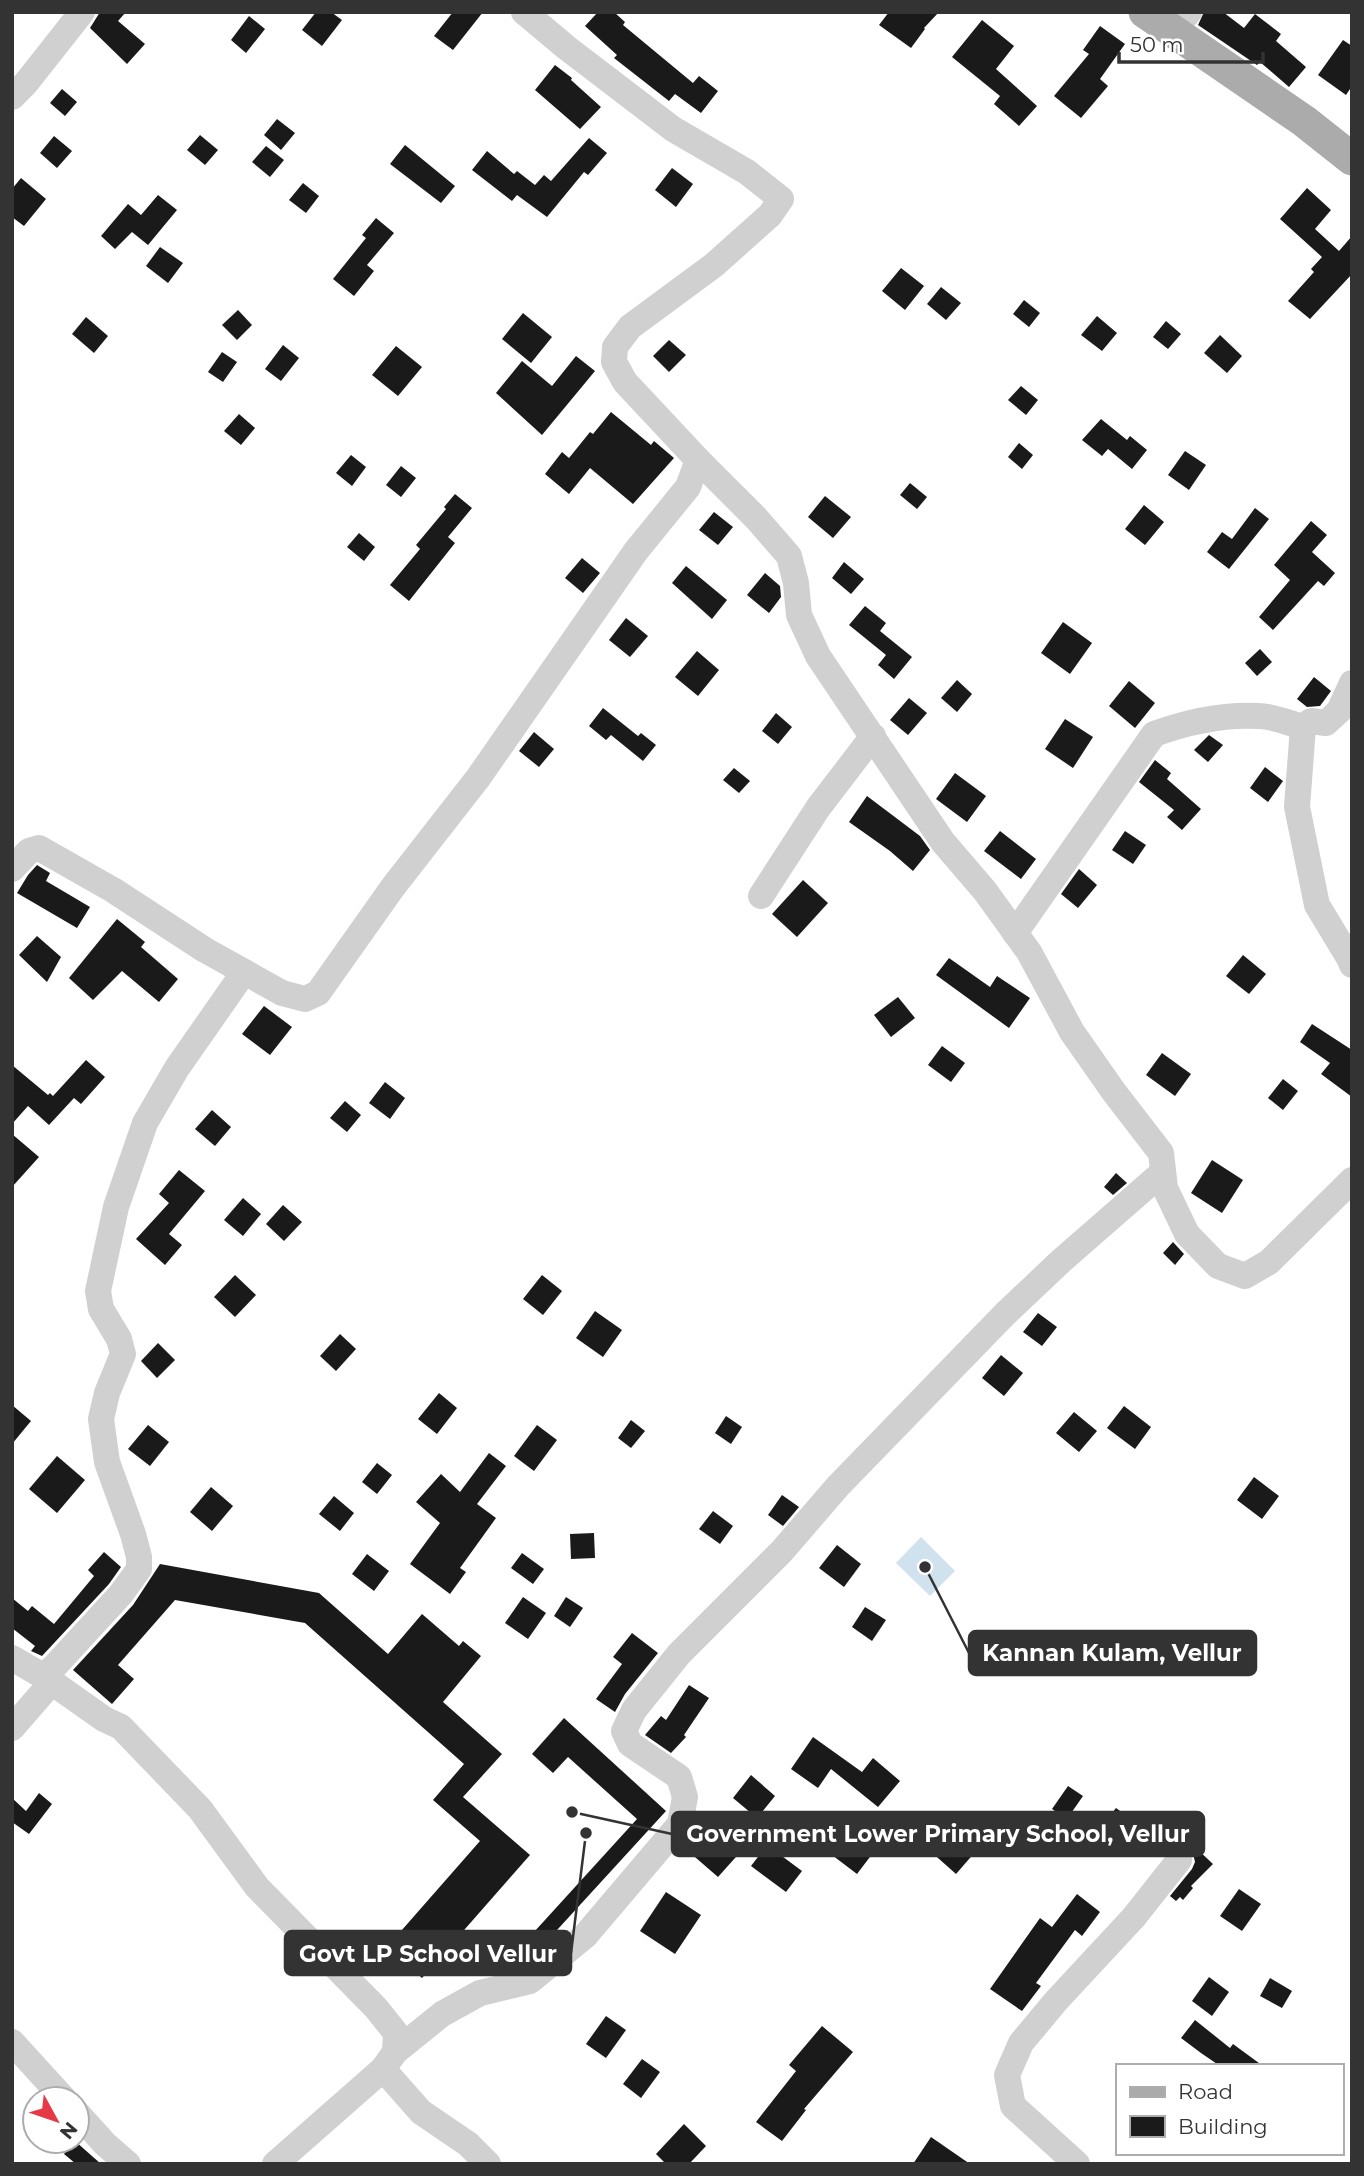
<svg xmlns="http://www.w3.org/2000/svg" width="1364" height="2176" font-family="Montserrat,sans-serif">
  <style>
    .water { fill: #cfe2ee }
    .building { fill: #1a1a1a }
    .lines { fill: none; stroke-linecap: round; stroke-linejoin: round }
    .minor { stroke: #d0d0d0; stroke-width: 26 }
    .major { stroke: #ababab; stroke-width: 33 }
    .leader { fill: none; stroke: #333; stroke-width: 2.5 }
    .callout-dot { fill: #333; stroke: #fff; stroke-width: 2.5 }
    .callout { fill: #333; stroke: #333; stroke-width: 2.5 }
    .callout-label { font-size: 23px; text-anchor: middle; font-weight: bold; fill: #fff }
  </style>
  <rect width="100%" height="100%" fill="#fff"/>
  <polygon class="water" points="921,1537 955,1571 930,1596 896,1563"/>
  <g class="building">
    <polygon points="100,12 126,12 118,21 145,44 127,64 90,28"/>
    <polygon points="316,12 331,12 342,20 322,46 302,30"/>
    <polygon points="453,12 483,12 453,50 434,36"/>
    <polygon points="598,12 614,12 625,22 623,25 693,83 699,76 718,91 701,113 675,94 669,101 614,58 617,55 585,26"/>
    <polygon points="889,12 939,12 924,28 925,29 911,48 879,25"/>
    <polygon points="1204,12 1223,12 1244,28 1255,14 1281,34 1276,41 1306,67 1289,87 1260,62 1257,65 1198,25"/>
    <polygon points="249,16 265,29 246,53 231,40"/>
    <polygon points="982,20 1014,46 996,69 1037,106 1019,126 994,104 1000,96 952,57"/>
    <polygon points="1100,26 1125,44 1100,79 1108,86 1081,118 1054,96 1089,54 1083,50"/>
    <polygon points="1343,40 1352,46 1352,86 1346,95 1318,75"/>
    <polygon points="555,65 572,78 571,80 601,107 580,129 535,90"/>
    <polygon points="62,89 77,102 65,116 50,103"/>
    <polygon points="277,119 295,133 281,150 264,135"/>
    <polygon points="200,135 218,150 205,165 187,150"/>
    <polygon points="54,136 72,151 57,168 40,153"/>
    <polygon points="589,138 607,153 588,175 584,172 547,217 517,195 512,201 472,170 487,151 514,174 517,171 535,185 544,175 551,181"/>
    <polygon points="405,145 455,186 441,203 390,164"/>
    <polygon points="266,146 284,160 270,177 252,162"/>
    <polygon points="672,168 693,184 676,207 655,190"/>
    <polygon points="21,178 46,199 24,226 12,217 12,189"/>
    <polygon points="303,183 319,196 306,213 289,200"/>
    <polygon points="1307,188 1331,210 1315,229 1339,251 1352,236 1352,274 1310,319 1288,301 1314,272 1311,269 1322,257 1280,219"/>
    <polygon points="158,195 177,210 148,245 132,232 115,249 101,236 128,204 141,215"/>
    <polygon points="376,218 394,233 367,265 374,271 354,296 333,279 366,238 362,235"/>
    <polygon points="160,247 183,263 168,283 146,266"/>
    <polygon points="901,268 924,286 905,310 882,291"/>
    <polygon points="941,287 961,303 946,320 927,304"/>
    <polygon points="1024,300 1040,313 1029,327 1013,314"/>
    <polygon points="238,310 252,325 237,340 222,325"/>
    <polygon points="523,313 552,337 531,363 502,339"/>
    <polygon points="1097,316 1117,333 1102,351 1081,335"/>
    <polygon points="86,317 108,336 94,353 72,334"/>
    <polygon points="1166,321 1181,334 1168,349 1153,337"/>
    <polygon points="1220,335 1242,356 1227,373 1204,353"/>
    <polygon points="669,340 686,355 669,372 653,356"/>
    <polygon points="283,345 299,358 281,381 265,369"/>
    <polygon points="396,346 422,367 398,396 372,375"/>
    <polygon points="222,352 237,362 223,382 208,372"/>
    <polygon points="576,356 595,371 542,435 496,393 522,361 552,386"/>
    <polygon points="1021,386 1038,400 1026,415 1008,400"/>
    <polygon points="611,412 651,445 654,441 674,458 633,504 590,468 569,494 545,474 562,452 569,458 590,432 593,434"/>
    <polygon points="239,414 255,428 241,445 224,431"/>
    <polygon points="1101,419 1127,440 1130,436 1147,450 1132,469 1108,449 1102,456 1082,440"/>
    <polygon points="1019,443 1033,455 1022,469 1008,457"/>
    <polygon points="1185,451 1206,465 1189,490 1168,475"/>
    <polygon points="351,455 366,467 352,486 336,473"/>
    <polygon points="401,466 416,478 401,497 386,485"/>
    <polygon points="910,483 927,497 917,509 900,495"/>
    <polygon points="455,494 472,508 448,537 455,543 409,601 390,585 420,549 416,545 446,509 444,507"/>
    <polygon points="825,496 851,517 833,538 808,517"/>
    <polygon points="1144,505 1164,522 1145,545 1125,529"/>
    <polygon points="1255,508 1269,519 1229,569 1207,552 1222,532 1232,539"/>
    <polygon points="714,512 733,527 718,545 699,530"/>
    <polygon points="1311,521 1327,535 1312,552 1335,573 1324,586 1318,581 1273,630 1259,617 1290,580 1274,565"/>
    <polygon points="359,533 375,547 364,561 347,547"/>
    <polygon points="582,558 600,573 583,593 565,578"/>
    <polygon points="844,562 864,579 851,594 832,578"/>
    <polygon points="686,566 727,600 712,619 672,583"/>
    <polygon points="765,573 780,586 781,597 769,613 747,595"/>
    <polygon points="865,606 886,623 880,631 912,657 894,679 878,665 886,655 849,625"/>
    <polygon points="626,618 648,636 630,657 609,640"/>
    <polygon points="1063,622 1092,643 1070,674 1041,653"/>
    <polygon points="1260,649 1272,662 1257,676 1245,663"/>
    <polygon points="697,651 719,670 698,696 675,677"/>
    <polygon points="1314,677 1331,691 1320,706 1307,707 1297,699"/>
    <polygon points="957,680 972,694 957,712 941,698"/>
    <polygon points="1129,681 1155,703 1135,728 1109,706"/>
    <polygon points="909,698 927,713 908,735 890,720"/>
    <polygon points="603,708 638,736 641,733 656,745 643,761 611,735 606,740 589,726"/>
    <polygon points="776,713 792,727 778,744 762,731"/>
    <polygon points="1065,719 1093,737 1073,768 1045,749"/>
    <polygon points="534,732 554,749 539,767 519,751"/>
    <polygon points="1209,735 1223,745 1208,762 1194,750"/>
    <polygon points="1155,760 1171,773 1167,779 1201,809 1182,830 1167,817 1174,810 1139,782"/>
    <polygon points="1265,767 1283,781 1268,802 1250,788"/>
    <polygon points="734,768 750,781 739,793 723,780"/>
    <polygon points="955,773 986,796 967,822 936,799"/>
    <polygon points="867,796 920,836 930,850 913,871 890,851 849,822"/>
    <polygon points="1000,831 1036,859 1021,879 984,851"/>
    <polygon points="1125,831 1146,845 1133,864 1112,850"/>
    <polygon points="37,865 50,873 46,881 90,907 77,928 17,893 28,875"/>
    <polygon points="1079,869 1097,885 1078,908 1061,894"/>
    <polygon points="803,880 828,903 797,937 772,914"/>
    <polygon points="117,919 145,942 141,947 178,979 159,1002 122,971 93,1000 69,978"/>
    <polygon points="37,936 61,957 47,982 19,955"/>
    <polygon points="1243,955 1266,974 1249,994 1226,976"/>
    <polygon points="949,958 990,987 997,976 1030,998 1009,1028 936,975"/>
    <polygon points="898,997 915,1018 891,1037 874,1015"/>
    <polygon points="264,1006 292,1027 270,1055 242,1034"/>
    <polygon points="1312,1024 1352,1050 1352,1097 1321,1074 1330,1063 1300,1042"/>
    <polygon points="942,1046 965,1063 951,1082 928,1065"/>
    <polygon points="1162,1053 1191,1074 1175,1096 1146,1075"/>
    <polygon points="86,1060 105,1077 81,1104 74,1098 49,1125 28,1106 12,1124 12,1065 48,1095 50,1093 53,1096"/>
    <polygon points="1283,1079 1298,1091 1283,1110 1268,1098"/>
    <polygon points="385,1082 405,1098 390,1119 369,1103"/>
    <polygon points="345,1101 361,1115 347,1132 330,1118"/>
    <polygon points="212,1110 231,1127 215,1146 195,1129"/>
    <polygon points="12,1134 39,1157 12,1187"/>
    <polygon points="1212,1160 1243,1180 1222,1213 1191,1193"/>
    <polygon points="179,1170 205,1191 169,1234 182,1245 165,1265 136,1239 169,1203 159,1194"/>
    <polygon points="1116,1173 1127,1183 1113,1195 1104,1187"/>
    <polygon points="243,1198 261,1214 243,1236 224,1220"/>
    <polygon points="283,1205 302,1222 284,1241 266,1224"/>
    <polygon points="1173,1242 1184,1254 1175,1265 1163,1253"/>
    <polygon points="235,1275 256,1295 235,1317 214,1297"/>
    <polygon points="542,1275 562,1291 543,1315 523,1299"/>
    <polygon points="595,1311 622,1330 603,1357 576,1338"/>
    <polygon points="1038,1313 1057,1327 1042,1346 1023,1332"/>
    <polygon points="340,1334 356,1349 336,1371 320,1356"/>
    <polygon points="158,1343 175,1360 157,1378 141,1361"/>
    <polygon points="1001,1355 1023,1373 1004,1396 982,1378"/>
    <polygon points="439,1393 457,1408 437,1434 418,1419"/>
    <polygon points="12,1405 31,1421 12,1444"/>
    <polygon points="1124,1406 1151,1427 1135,1449 1107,1428"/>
    <polygon points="1074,1412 1097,1431 1079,1452 1056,1433"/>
    <polygon points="726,1416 742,1427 731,1444 715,1433"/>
    <polygon points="631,1420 645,1431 631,1448 618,1438"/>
    <polygon points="148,1425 169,1442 150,1466 128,1449"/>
    <polygon points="537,1425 557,1440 534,1471 514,1456"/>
    <polygon points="489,1453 506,1466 477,1504 496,1518 460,1568 466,1572 450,1594 410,1564 440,1523 416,1502 441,1474 460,1492"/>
    <polygon points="57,1456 85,1480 57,1513 29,1489"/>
    <polygon points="377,1463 392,1475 377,1494 362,1482"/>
    <polygon points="1254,1477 1279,1496 1262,1519 1237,1500"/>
    <polygon points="211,1487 233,1506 212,1531 190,1512"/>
    <polygon points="782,1495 799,1507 783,1526 768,1515"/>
    <polygon points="334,1496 354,1513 340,1531 319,1514"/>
    <polygon points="713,1511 733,1526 720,1544 699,1529"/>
    <polygon points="594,1533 595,1558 571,1559 570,1534"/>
    <polygon points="837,1545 861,1564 844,1587 819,1568"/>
    <polygon points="104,1552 121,1567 109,1584 42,1656 31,1651 35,1646 12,1628 12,1598 28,1611 32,1606 54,1624 94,1576 88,1570"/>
    <polygon points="522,1553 544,1569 533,1584 511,1568"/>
    <polygon points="367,1554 389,1571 374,1591 352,1574"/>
    <polygon points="160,1564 319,1593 388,1654 422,1614 459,1646 463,1641 481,1656 443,1702 502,1754 463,1797 530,1855 422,1978 387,1947 480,1841 433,1800 464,1764 305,1623 175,1600 118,1665 134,1679 112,1704 73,1670 133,1605"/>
    <polygon points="523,1597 546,1613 528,1639 505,1623"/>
    <polygon points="566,1597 583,1608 570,1627 554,1616"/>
    <polygon points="865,1607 886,1620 872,1641 852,1627"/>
    <polygon points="632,1633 658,1653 625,1694 615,1712 596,1699 622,1664 613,1657"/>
    <polygon points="689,1685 709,1698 684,1735 686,1737 671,1753 645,1735 661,1716 666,1720"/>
    <polygon points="564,1718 666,1811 536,1953 524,1943 637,1819 568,1757 553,1773 532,1754"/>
    <polygon points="813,1737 862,1772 873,1758 900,1781 878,1807 831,1769 818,1788 791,1769"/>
    <polygon points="751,1775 775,1796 757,1818 733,1798"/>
    <polygon points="1068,1786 1083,1796 1067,1819 1052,1809"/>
    <polygon points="39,1793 52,1804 29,1834 12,1822 12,1798 26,1811"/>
    <polygon points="1116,1808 1131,1819 1117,1839 1101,1827"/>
    <polygon points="948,1812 983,1843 956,1874 920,1842"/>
    <polygon points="713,1822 744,1848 718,1877 688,1851"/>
    <polygon points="850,1823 879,1845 857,1874 828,1852"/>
    <polygon points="767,1845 802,1871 786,1892 751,1866"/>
    <polygon points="1197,1849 1213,1864 1191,1886 1193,1888 1183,1900 1180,1897 1176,1901 1170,1896 1192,1869 1195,1862 1193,1853"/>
    <polygon points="1239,1889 1261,1904 1242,1931 1220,1916"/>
    <polygon points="666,1892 701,1915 675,1954 640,1931"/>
    <polygon points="1077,1894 1100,1912 1082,1936 1075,1930 1036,1983 1041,1986 1022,2011 990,1989 1040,1918 1052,1927"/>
    <polygon points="1209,1977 1229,1992 1212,2016 1192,2001"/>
    <polygon points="1270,1978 1292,1991 1282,2008 1260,1996"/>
    <polygon points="606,2016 626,2030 606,2058 586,2044"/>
    <polygon points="1195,2020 1230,2048 1233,2044 1263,2066 1220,2066 1201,2053 1181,2038"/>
    <polygon points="822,2026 853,2052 804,2109 806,2110 782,2141 756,2122 796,2071 789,2065"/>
    <polygon points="642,2059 660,2072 641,2098 623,2084"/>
    <polygon points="684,2124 706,2146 689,2164 666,2164 656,2154"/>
    <polygon points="931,2137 970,2164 913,2164"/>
    <polygon points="75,2141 101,2164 76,2164 64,2154"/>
  </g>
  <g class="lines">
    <g class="minor">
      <polyline points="1173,31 1189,12"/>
      <polyline points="12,97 26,83 82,12"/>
      <polyline points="698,460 756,518 789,556 796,583 799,615 818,656 943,842 985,891 1029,952 1072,1032 1114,1092 1161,1153 1165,1188 1187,1234 1218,1266 1245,1276 1269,1262 1352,1180"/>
      <polyline points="1352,683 1339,711 1326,723 1311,721 1303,727 1297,807 1317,905 1349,958 1352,965"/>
      <polyline points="12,869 29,851 39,848 113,890 205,950 282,993 305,999 318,993 393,887 478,778 636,551 688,487 698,460 625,382 614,362 615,347 630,327 714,265 770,215 781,199 747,172 673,129 567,48 524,12"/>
      <polyline points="761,896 818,808 873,736"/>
      <path d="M 1015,933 L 1154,734 C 1187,722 1224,714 1259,716 C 1273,716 1289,723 1303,727"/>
      <polyline points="12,1658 43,1676 53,1668 121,1594 139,1569 139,1557 133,1534 107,1462 101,1419 107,1393 123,1354 119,1339 101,1309 98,1291 116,1207 145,1123 177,1068 244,972"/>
      <polyline points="43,1676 104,1719 121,1727 200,1809 257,1887 376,2008 396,2033 395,2052"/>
      <polyline points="12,1728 52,1682"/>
      <polyline points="12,2042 64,2099"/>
      <polyline points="383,2069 421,2112 468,2144 488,2164"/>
      <polyline points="77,2113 105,2144 128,2164"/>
      <polyline points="275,2164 383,2069 395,2052 442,2014 480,1993 530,1981 585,1936 680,1824 685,1797 679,1777 630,1744 624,1731 634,1710 679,1654 782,1551 838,1486 1005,1314 1061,1261 1163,1172"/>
      <polyline points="1077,2164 1013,2106 1007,2075 1021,2043 1056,2001 1134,1917 1179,1860"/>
    </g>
    <polyline class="major" points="1145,12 1304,121 1352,159"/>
  </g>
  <path class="leader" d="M925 1567L969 1653M572 1812L672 1834M586 1833L571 1953"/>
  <g class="callout-dot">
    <circle cx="925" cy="1567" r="7"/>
    <circle cx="572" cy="1812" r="7"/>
    <circle cx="586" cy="1833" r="7"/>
  </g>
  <g class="callout">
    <rect x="969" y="1631" width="287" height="44" rx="7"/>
    <rect x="672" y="1812" width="532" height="44" rx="7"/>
    <rect x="285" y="1931" width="286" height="44" rx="7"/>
  </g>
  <g class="callout-label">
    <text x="1112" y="1661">Kannan Kulam, Vellur</text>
    <text x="938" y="1842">Government Lower Primary School, Vellur</text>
    <text x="428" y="1962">Govt LP School Vellur</text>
  </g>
  <rect width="1364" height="2176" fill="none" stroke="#333333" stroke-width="28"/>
  <rect x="1116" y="2064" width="228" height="91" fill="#ffffff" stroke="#adadad" stroke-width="2"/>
  <rect x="1130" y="2087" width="35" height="10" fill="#ababab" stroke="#adadad" stroke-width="2"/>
  <text x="1178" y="2099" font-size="21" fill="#333333">Road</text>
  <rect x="1130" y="2116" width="35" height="21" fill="#1a1a1a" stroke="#adadad" stroke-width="2"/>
  <text x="1178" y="2134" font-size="21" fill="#333333">Building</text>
  <g transform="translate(56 2120) rotate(130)"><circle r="33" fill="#ffffff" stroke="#adadad" stroke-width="2"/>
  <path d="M0-5L12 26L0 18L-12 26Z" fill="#e63946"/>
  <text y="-10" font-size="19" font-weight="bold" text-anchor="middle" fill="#333333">N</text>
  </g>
  <path d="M1119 52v10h144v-10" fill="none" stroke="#333333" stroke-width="3.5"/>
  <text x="1130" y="52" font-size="21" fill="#333333" stroke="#ffffff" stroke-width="5" paint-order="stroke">50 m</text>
</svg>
